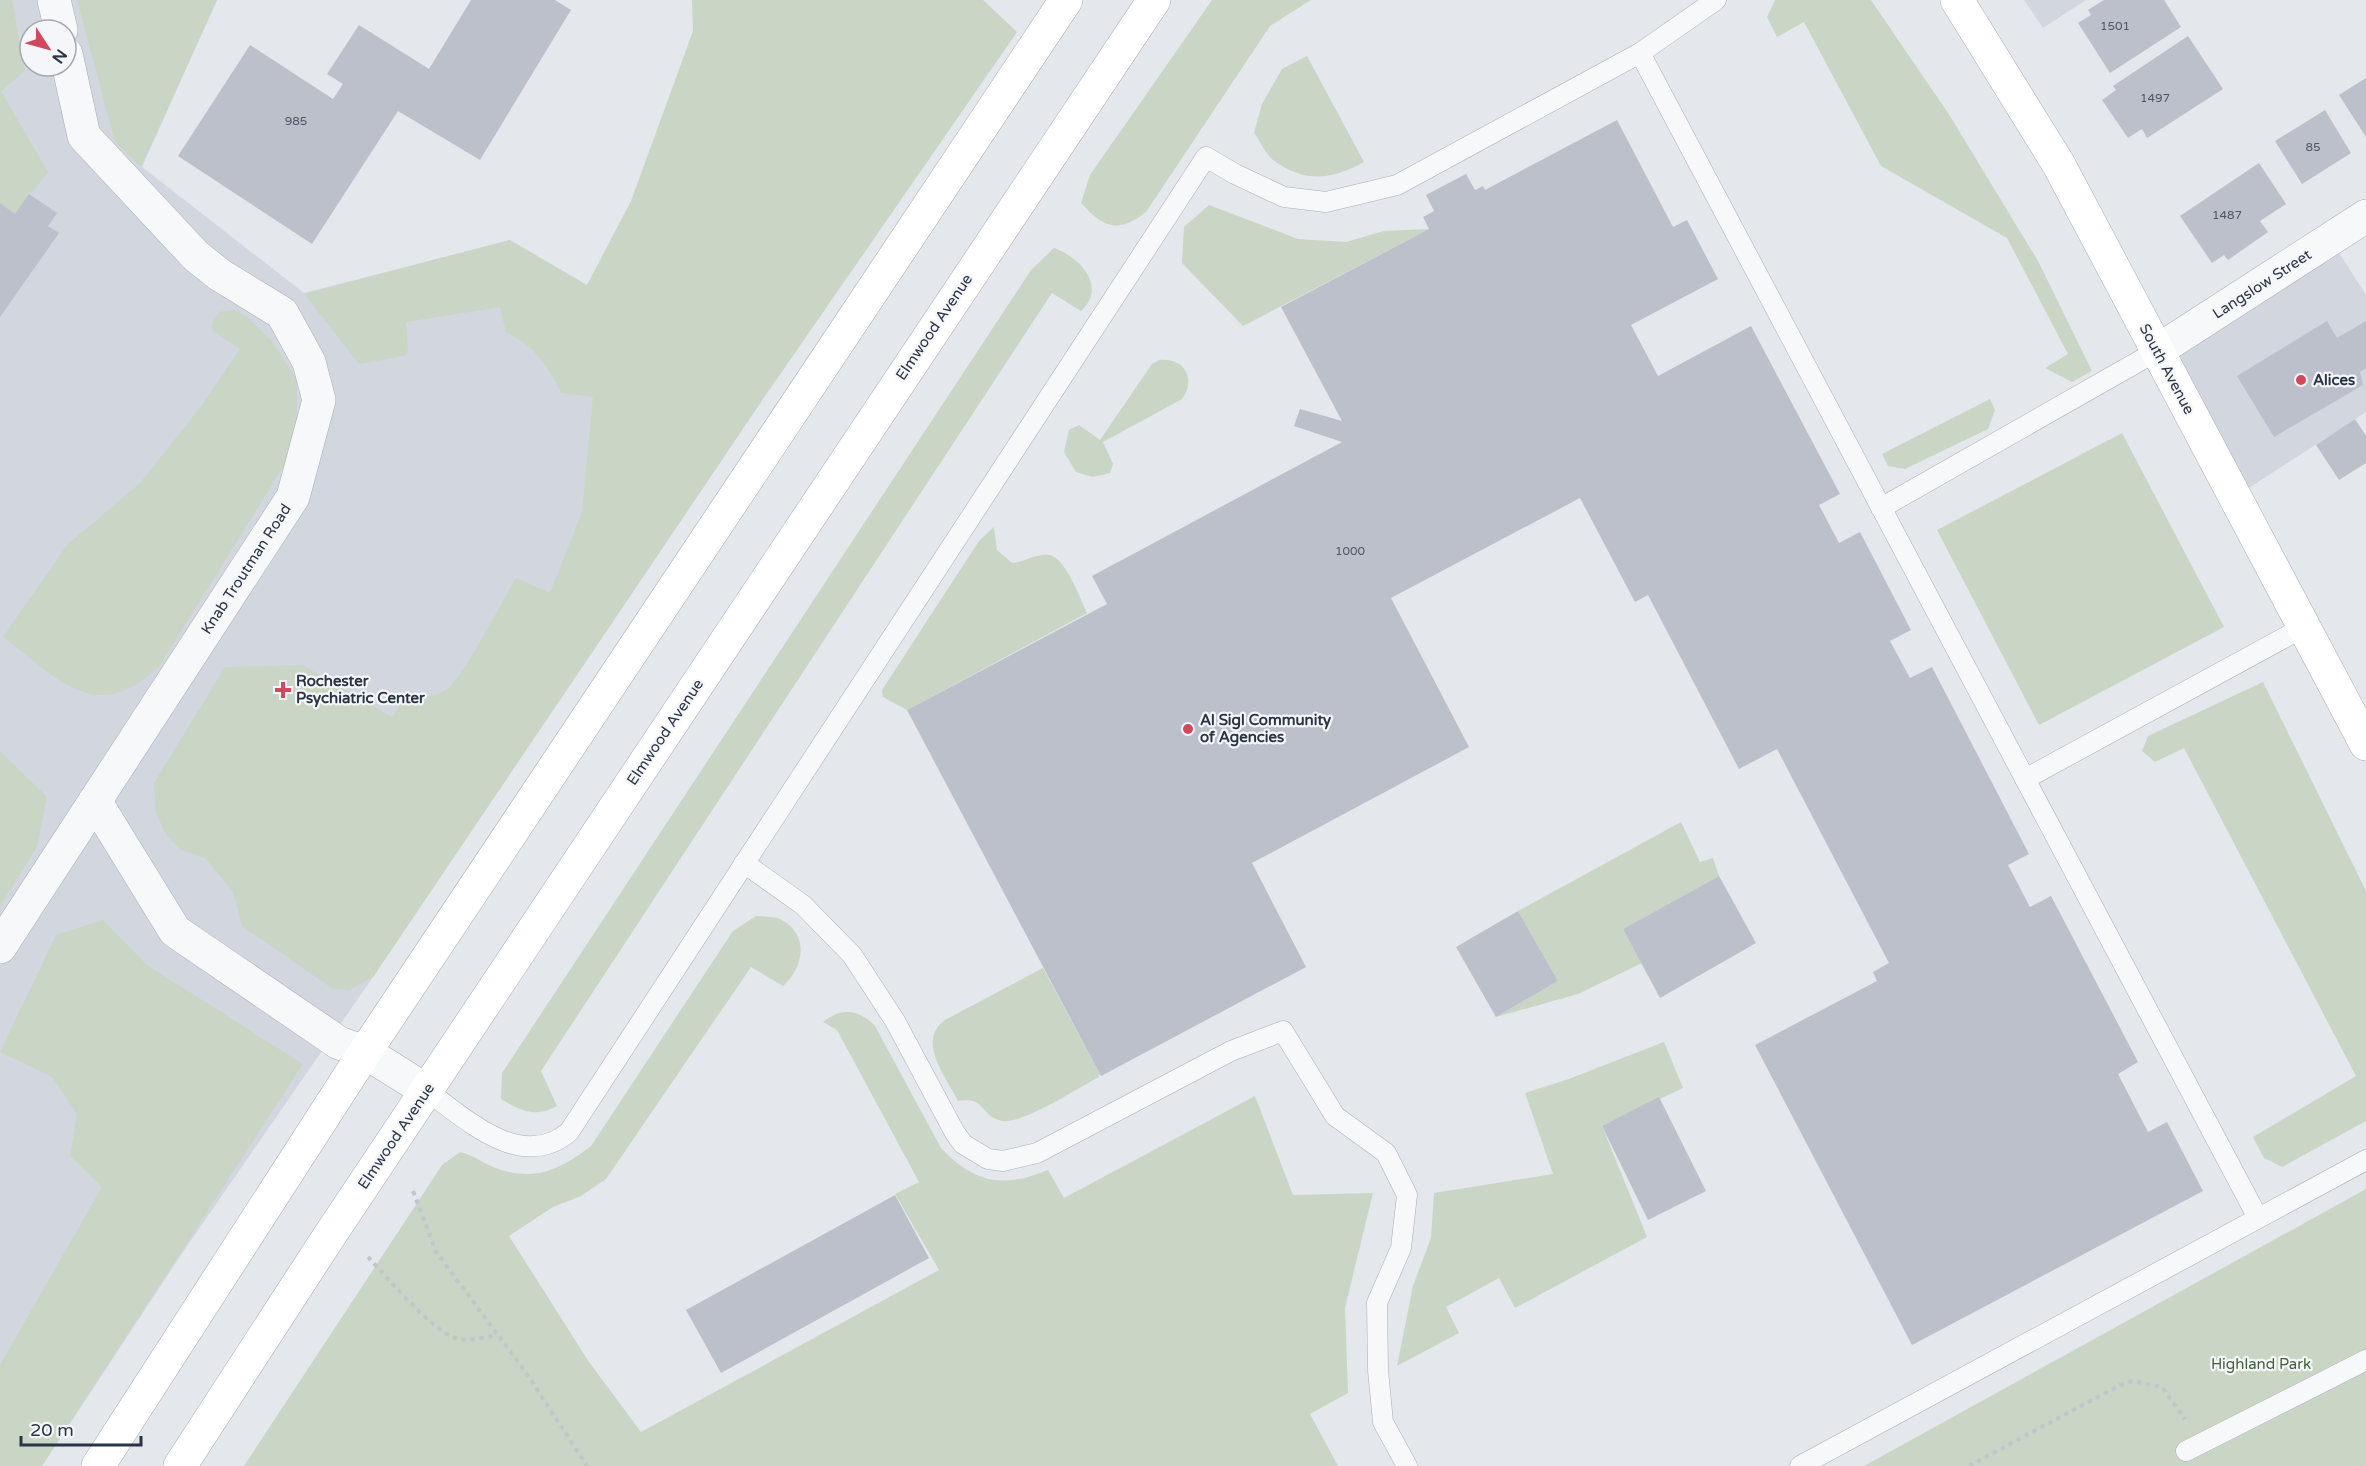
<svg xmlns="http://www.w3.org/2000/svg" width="2366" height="1466" font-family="'Varela Round',sans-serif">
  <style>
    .built { fill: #d2d6de; fill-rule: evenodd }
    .green { fill: #c9d6c5 }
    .building { fill: #bbc0ca }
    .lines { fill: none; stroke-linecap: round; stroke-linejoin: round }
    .lane-casing { stroke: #a9aeb7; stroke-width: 21 }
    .street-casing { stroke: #a9aeb7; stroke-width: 34 }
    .secondary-casing { stroke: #a9aeb7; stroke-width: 34 }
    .primary-casing { stroke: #a3abb8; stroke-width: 34 }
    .path { stroke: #c2c5cb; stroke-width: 4; stroke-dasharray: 4.5 4.5; stroke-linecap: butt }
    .lane { stroke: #f7f8fa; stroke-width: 20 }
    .street { stroke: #f7f8fa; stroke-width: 33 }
    .secondary { stroke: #fff; stroke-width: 33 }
    .primary { stroke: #fff; stroke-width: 33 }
    .poi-dot { fill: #d1495b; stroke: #f4f6f9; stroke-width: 2 }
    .labels { text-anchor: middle; stroke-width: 4.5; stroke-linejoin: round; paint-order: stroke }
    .number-label { font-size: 12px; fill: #4f5766 }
    .street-label { font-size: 15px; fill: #2b3445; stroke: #f4f6f9 }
    .poi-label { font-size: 15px; font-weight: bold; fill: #2b3445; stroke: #f4f6f9; text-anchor: start }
    .park-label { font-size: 15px; fill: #3f6138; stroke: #f4f6f9 }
  </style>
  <rect width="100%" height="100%" fill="#e4e7ec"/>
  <g class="built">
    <path d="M 0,0 L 217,0 L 142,167 L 304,293 L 510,240 L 761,402 L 373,977 L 185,1249 L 42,1466 L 0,1466 ZM 30,30 L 66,30 L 66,66 L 30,66 Z"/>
    <polygon points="2024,0 2086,0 2043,28"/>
    <polygon points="2330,239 2366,295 2366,412 2235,497 2157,351"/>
  </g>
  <g class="green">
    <polygon points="0,0 12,0 25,71 1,91 48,172 15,214 0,203"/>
    <polygon points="77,0 217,0 141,167 115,142"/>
    <path d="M 692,0 L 983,0 L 1017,32 L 761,402 L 373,977 L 349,990 L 333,989 L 242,926 L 233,892 L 205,858 L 181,850 L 167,836 L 156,813 L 154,783 L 225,667 L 302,665 L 392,717 L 410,691 C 421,696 435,698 446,690 C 464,677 502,601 516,578 L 550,593 L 582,512 L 593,397 L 561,393 C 548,365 534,346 506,332 L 500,307 L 406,322 L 408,351 L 404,356 L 359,364 L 304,294 L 510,240 L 587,285 L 631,201 L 693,31 Z"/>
    <path d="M 1212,0 L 1311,0 L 1270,26 L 1146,212 C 1118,234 1104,228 1081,203 L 1090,175 Z"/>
    <polygon points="1775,0 1871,0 1950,116 2038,261 2092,371 2072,382 2045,368 2068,354 2007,238 1881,166 1804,22 1777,37 1767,17"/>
    <path d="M 1307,56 L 1364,162 C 1332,180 1304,183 1273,160 C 1266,154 1260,141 1254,133 L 1262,104 L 1282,69 Z"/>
    <polygon points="1209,205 1298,239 1346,242 1384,231 1429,229 1243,326 1182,263 1184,227"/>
    <path d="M 1054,248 C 1079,257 1108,286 1081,311 L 1052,293 L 541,1071 L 557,1106 C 535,1118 521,1111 501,1099 L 502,1073 L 1031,270 Z"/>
    <path d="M 234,310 L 247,317 L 271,340 L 297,380 L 297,427 L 285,464 L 160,665 C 96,728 59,679 3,637 L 67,545 L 140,483 L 199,409 L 240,349 L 212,330 L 212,323 L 219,312 Z"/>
    <path d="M 1159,360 C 1184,357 1197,379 1182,399 L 1103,442 L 1113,464 L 1110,473 L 1093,477 L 1076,472 L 1064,452 L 1069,430 L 1079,425 L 1100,440 L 1152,364 Z"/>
    <polygon points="1990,399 1995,410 1988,429 1905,469 1888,466 1882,454"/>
    <polygon points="2122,433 2224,627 2039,725 1937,530"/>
    <path d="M 994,527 L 997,550 L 1012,563 C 1024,562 1037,553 1049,555 C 1065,557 1080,598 1087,613 L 907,710 L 883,697 L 882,690 L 979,541 Z"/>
    <polygon points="2263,682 2366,891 2366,1121 2282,1167 2264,1158 2253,1137 2356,1076 2184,748 2155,762 2142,751 2148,736"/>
    <polygon points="0,751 47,797 37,847 0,906"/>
    <polygon points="1681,822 1700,862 1713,858 1719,876 1623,929 1642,963 1578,994 1496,1017 1558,981 1518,911"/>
    <path d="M 756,916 C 763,917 773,916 780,919 C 810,934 804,967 783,986 L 751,967 L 606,1179 L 581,1196 L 553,1207 L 509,1236 L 589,1362 L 641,1432 L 939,1270 L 895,1194 L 919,1182 L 837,1030 L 823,1022 C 841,1007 859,1009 875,1026 L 941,1148 C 975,1183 1002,1189 1048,1170 L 1064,1198 L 1255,1096 L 1293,1195 L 1373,1193 L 1345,1308 L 1348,1393 L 1310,1414 L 1338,1466 L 244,1466 L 442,1165 L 460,1152 C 473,1155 481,1162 493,1167 C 533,1183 560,1170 591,1146 L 733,931 Z"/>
    <polygon points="103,920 147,965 303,1064 42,1466 0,1466 0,1365 102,1187 70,1156 77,1114 52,1077 0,1052 56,935"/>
    <path d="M 1043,968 L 1101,1076 L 1098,1074 L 1099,1077 C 1080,1087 1021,1125 1002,1121 C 980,1116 986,1096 958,1101 C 946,1077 916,1041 945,1020 Z"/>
    <polygon points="1664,1042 1683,1088 1602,1126 1647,1237 1515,1308 1499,1278 1446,1307 1459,1333 1397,1366 1413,1286 1431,1238 1434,1193 1553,1174 1525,1093 1566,1080"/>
    <polygon points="2366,1189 2366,1466 1864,1466"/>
  </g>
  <g class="building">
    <polygon points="471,0 555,0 571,10 480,160 398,111 312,244 178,156 250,45 333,99 343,84 327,74 359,25 429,69"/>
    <polygon points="2104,0 2164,0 2181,27 2110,73 2078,23 2091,15 2088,10"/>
    <polygon points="2188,36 2223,89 2147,138 2142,129 2128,138 2102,100 2116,90 2113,86"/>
    <polygon points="2366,78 2366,137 2339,95"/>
    <polygon points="2325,110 2351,153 2302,184 2275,141"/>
    <polygon points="1617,120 1673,227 1687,220 1718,279 1631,325 1658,376 1751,326 1840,494 1819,505 1839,543 1860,532 1911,630 1890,641 1910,678 1932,667 2029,854 2008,865 2030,907 2051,896 2138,1062 2118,1074 2148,1132 2167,1122 2203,1191 1912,1345 1755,1045 1877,981 1873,972 1889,963 1777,749 1739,769 1648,595 1635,602 1580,498 1391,598 1469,747 1252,863 1306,967 1101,1076 907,710 1107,604 1092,576 1342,442 1294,426 1300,409 1342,421 1281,307 1429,229 1423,217 1434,211 1426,195 1466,174 1475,190 1483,186 1485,190"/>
    <polygon points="2259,163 2286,204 2260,221 2268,232 2228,260 2224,255 2212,263 2180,216"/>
    <polygon points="29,194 57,213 48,226 59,233 0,317 0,203 15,214"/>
    <polygon points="2327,321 2337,338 2366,321 2366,368 2360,372 2363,385 2274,437 2237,376"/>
    <polygon points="2355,419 2366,436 2366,463 2339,480 2316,445"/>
    <polygon points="1719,876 1756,943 1660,998 1623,929"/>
    <polygon points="1518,911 1558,981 1496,1017 1456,947"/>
    <polygon points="1659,1097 1706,1191 1648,1220 1602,1126"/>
    <polygon points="895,1195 929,1258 721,1373 686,1310"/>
  </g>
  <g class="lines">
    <g class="lane-casing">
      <g id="lane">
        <polyline points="1640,53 2258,1218"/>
        <polyline points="1881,508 2157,351"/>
        <polyline points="2025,779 2304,627"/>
        <polyline points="744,863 803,905 852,955 895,1021 955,1133 963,1144 988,1159 1003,1161 1037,1153 1231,1051 1283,1031 1335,1116 1386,1153 1407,1195 1401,1248 1377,1303 1378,1370 1383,1422 1407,1466"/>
        <path d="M 427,1091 C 466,1119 521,1172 569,1132 L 1206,157 L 1235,174 L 1284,197 L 1326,202 L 1397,185 L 1640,53 L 1716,0"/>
        <polyline points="2186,1451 2366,1360"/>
        <polyline points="1800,1466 2366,1160"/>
      </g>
    </g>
    <g class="street-casing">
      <g id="street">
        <polyline points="54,0 61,30"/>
        <polyline points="2157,351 2366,216"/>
        <polyline points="95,801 175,931 339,1043 365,1052 427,1091"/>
        <polyline points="0,947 293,497 319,400 309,362 282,313 220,275 196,256 84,136 66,54"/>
      </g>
    </g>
    <g class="secondary-casing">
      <polyline id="secondary" points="1957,0 2059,165 2366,744"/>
    </g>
    <g class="primary-casing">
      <g id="primary">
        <polyline points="98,1466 365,1052 1066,0"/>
        <polyline points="180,1466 328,1238 1154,0"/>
      </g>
    </g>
    <g class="path">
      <polyline points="413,1191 436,1252 527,1374 587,1466"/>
      <path d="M 368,1257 C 389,1279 429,1328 455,1338 C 468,1343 484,1337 497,1335"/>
      <polyline points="1969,1466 2120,1385 2133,1381 2162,1387 2185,1419"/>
    </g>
    <use href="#lane" class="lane"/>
    <use href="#street" class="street"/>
    <use href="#secondary" class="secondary"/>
    <use href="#primary" class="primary"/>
  </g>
  <g class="poi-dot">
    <circle cx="2301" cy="380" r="6"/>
    <path d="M280 681h6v6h6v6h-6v6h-6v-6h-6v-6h6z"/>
    <circle cx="1188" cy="729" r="6"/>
  </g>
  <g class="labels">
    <g class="number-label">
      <text x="2115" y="30">1501</text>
      <text x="2155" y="102">1497</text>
      <text x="296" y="125">985</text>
      <text x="2313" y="151">85</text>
      <text x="2227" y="219">1487</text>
      <text x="1350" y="555">1000</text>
    </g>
    <g class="street-label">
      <text transform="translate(2262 284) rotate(-33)" y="5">Langslow Street</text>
      <text transform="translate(934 327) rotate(-56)" y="5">Elmwood Avenue</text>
      <text transform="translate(2167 369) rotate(62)" y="5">South Avenue</text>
      <text transform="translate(246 569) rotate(-57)" y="5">Knab Troutman Road</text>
      <text transform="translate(665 732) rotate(-56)" y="5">Elmwood Avenue</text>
      <text transform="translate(396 1136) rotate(-56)" y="5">Elmwood Avenue</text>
    </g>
    <g class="poi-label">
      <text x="2313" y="385">Alices</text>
      <text x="296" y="686">Rochester<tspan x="296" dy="17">Psychiatric Center</tspan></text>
      <text x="1200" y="725">Al Sigl Community<tspan x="1200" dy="17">of Agencies</tspan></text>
    </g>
    <g class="park-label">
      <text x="2261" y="1369">Highland Park</text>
    </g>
  </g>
  <g transform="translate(48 48) rotate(126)"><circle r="28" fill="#f4f6f9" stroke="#a4a8b1" stroke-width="1.5"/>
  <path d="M0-4.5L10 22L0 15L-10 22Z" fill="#d1495b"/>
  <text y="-9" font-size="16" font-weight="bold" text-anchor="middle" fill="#2b3445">N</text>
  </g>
  <path d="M21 1436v9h120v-9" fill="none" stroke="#2b3445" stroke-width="3"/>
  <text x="30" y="1436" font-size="18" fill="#2b3445" stroke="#f4f6f9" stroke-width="4.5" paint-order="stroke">20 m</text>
</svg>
